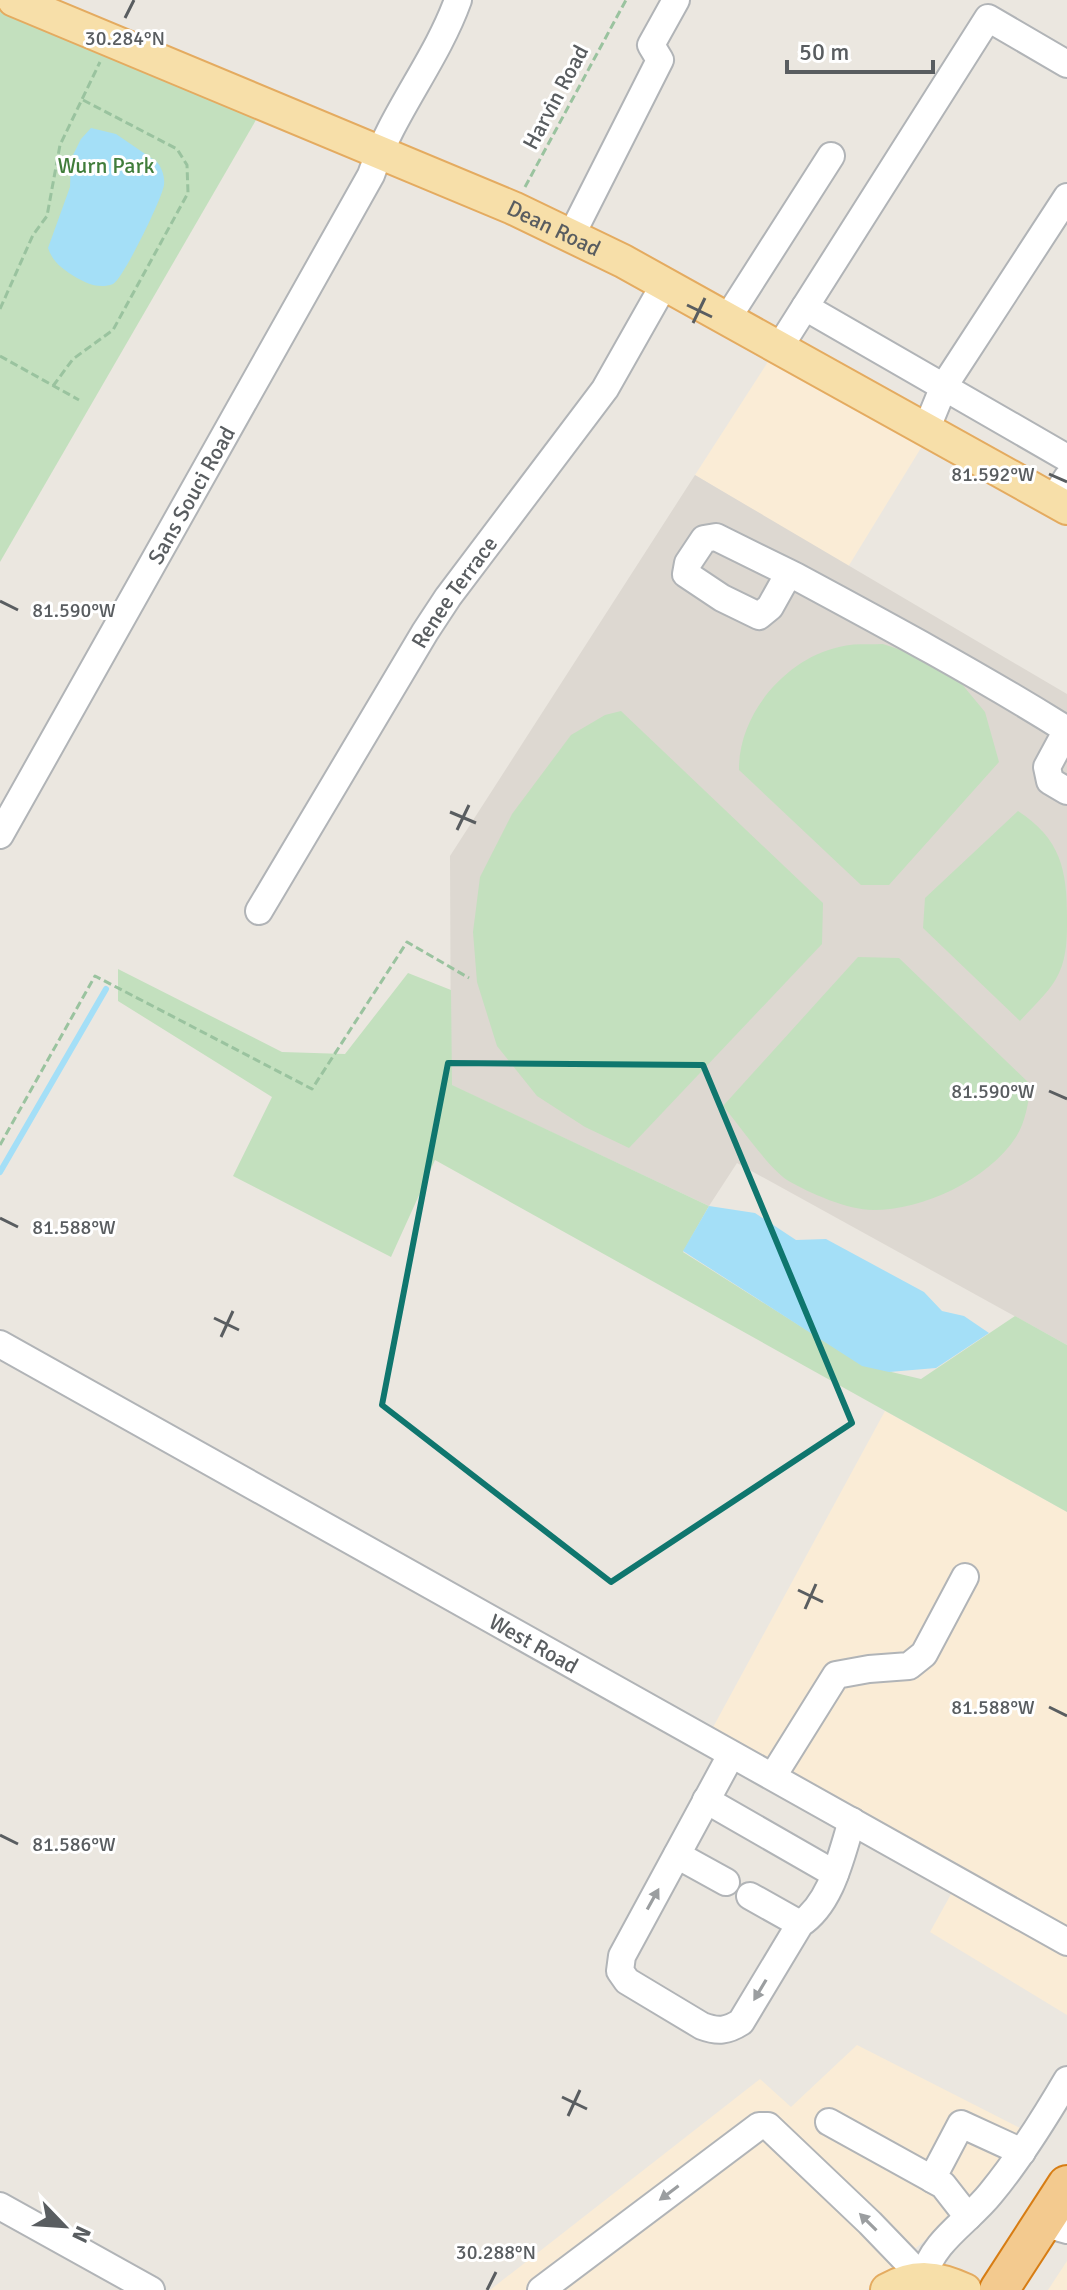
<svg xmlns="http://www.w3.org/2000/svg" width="1067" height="2290" font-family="Signika,sans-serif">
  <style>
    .commercial { fill: #faecd6 }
    .education { fill: #ddd8d1 }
    .green { fill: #c3e0be }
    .water { fill: #a4dff7 }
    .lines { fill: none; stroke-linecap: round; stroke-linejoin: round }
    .stream { stroke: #a4dff7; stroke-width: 6 }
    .minor-casing { stroke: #b1b4b7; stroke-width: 30 }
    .major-casing { stroke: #e4ab60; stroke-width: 36 }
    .highway-casing { stroke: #d77d14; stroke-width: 42 }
    .path { stroke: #9ac39f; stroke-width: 3; stroke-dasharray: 8 4; stroke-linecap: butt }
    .minor { stroke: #fff; stroke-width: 26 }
    .major { stroke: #f7dfa9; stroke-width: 32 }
    .highway { stroke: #f3ca8f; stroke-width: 38 }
    .oneway { fill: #9b9ea0 }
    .marked { fill: none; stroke: #0f766e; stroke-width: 6; stroke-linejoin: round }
    .ticks { fill: none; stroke: #595d60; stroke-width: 3 }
    .labels { text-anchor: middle; stroke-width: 6; stroke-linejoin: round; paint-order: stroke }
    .street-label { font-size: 22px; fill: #595d60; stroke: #fff }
    .park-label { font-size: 22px; fill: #417d3b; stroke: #fff }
    .ticks-label { font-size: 20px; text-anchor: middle; fill: #595d60; stroke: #fff; stroke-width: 6; stroke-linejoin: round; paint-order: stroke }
  </style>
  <rect width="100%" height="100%" fill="#ebe7e0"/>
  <g class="commercial">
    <polygon points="773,354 924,443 848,567 695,475"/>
    <polygon points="885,1411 1067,1512 1067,1930 711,1731"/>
    <polygon points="955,1887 1067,1955 1067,2015 930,1932"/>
    <polygon points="857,2045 1026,2131 981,2192 867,2290 490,2290 760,2079 791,2107"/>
    <polygon points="1067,2261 1067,2290 1048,2290"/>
  </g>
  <polygon class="education" points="695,475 1067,694 1067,1345 737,1163 709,1206 451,1085 450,856"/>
  <g class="green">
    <polygon points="0,6 260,113 0,562"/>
    <path d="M 883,644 L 922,657 L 956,677 L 985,712 L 999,762 L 889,885 L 861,885 L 739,770 C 738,715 785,659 839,647 C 853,643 869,645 883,644 Z"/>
    <polygon points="621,711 823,903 822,944 629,1148 585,1127 537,1096 497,1046 477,982 473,932 480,877 512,814 571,735 605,715"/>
    <path d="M 1018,811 C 1061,839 1067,870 1067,918 C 1067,936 1067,956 1059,973 C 1051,991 1033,1006 1020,1021 L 923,928 L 925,898 Z"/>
    <path d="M 858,957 L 899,958 L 1031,1085 C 1028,1103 1026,1121 1016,1137 C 988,1180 923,1210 873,1210 C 848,1210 809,1193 787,1180 C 768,1167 739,1125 723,1106 Z"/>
    <polygon points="118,969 282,1052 345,1054 408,973 451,990 452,1085 709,1206 683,1252 862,1365 921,1379 1015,1316 1067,1345 1067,1512 435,1160 391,1257 233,1176 272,1097 118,1001"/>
  </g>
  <g class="water">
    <path d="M 91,128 L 116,134 L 157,162 C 162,168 165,177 164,185 C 162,199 123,279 113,284 C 100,289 88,284 77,278 C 64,270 53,263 48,248 L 70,187 L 71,159 L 81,139 Z"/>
    <polygon points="709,1206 755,1213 796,1240 826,1239 924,1292 942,1311 964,1316 989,1333 936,1368 889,1372 862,1366 683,1251"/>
  </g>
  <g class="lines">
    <polyline class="stream" points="0,1172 106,989"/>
    <g class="minor-casing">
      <g id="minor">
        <polyline points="571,236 660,60 651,45 676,0"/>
        <polyline points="805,307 1067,458"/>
        <polyline points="727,319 831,156"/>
        <polyline points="779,348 988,18 1067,64"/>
        <polyline points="926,430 944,386 1067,197"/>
        <polyline points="1053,500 1067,478"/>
        <path d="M 789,573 L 770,607 L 759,616 L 722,598 L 686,574 L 688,563 L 704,539 L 716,537 L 789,573 L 797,577 C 888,626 979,675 1067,730"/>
        <polyline points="1067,730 1047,767 1050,781 1067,791"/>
        <path id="s1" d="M 0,835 L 371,175 C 392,113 436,61 458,0"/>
        <path id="s2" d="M 259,911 L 425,632 L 448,597 L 605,389 L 665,283"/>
        <path id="s3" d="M 0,1344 L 1067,1942"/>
        <path d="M 731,1755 L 622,1956 L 620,1971 L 627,1981 L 702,2026 C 718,2032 727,2031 741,2022 L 800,1924 C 832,1903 841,1855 852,1821"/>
        <polyline points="773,1776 836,1675 869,1669 909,1666 924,1654 965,1577"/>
        <polyline points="706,1800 835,1874"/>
        <polyline points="677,1855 726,1882"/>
        <polyline points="750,1896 800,1924"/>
        <polyline points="829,2122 932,2179"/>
        <polyline points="0,2206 151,2290"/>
        <polyline points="968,2217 943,2185 932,2179 961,2124 1022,2152"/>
        <polyline points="1042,2223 1067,2230"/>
        <path d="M 923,2278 C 933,2240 968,2222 991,2193 C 1020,2158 1044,2119 1067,2080"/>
        <polyline points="541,2290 759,2126 768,2126 870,2223 923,2278"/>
      </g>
    </g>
    <g class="major-casing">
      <g id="major">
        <path id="s4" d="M 14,0 L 513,208 L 623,261 L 1067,508"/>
        <path d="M 887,2290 C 915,2274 937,2277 965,2290"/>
      </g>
    </g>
    <g class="highway-casing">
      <polyline id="highway" points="999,2290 1067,2185"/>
    </g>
    <g class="path">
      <polyline points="525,187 626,0"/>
      <polyline points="0,309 33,235 47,216 60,145 100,62"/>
      <polyline points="0,356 79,400"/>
      <polyline points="53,386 73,359 113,330 188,193 187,165 177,149 83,100"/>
      <polyline points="0,1145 95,976 312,1089 407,942 469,978"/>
    </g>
    <use href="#minor" class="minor"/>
    <use href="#major" class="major"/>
    <use href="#highway" class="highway"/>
  </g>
  <defs><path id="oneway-solid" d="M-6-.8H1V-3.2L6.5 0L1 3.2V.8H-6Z" transform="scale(2)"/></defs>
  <g class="oneway">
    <use href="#oneway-solid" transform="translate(653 1899) rotate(-61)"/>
    <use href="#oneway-solid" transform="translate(760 1990) rotate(121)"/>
    <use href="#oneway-solid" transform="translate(669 2193) rotate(143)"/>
    <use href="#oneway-solid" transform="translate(868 2222) rotate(-135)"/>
  </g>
  <path class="marked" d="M 448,1063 L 703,1065 L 852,1423 L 611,1582 L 382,1405 Z"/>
  <path class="ticks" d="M 125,18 L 134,0M 687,305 L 712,317M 693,323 L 705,298M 1049,474 L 1067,482M 0,601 L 18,610M 450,812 L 476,823M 457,830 L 469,805M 1049,1091 L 1067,1099M 0,1218 L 18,1227M 214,1318 L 239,1330M 221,1337 L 233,1311M 798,1590 L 823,1602M 805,1609 L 816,1584M 1049,1707 L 1067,1716M 0,1835 L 18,1844M 562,2097 L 587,2109M 568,2116 L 580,2090M 487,2290 L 496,2272"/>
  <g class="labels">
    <g class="street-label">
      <text transform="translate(555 97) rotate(-62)" y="8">Harvin Road</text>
      <text dy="8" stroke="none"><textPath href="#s4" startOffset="586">Dean Road</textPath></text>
      <text dy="8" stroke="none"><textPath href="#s1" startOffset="390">Sans Souci Road</textPath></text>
      <text dy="8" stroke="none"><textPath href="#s2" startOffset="374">Renee Terrace</textPath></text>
      <text dy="8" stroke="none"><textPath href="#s3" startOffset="612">West Road</textPath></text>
    </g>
    <g class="park-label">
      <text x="106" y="173">Wurn Park</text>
    </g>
  </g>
  <g class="ticks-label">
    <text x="125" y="45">30.284°N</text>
    <text x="993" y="481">81.592°W</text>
    <text x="74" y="617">81.590°W</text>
    <text x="993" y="1098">81.590°W</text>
    <text x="74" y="1234">81.588°W</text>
    <text x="993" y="1714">81.588°W</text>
    <text x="74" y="1851">81.586°W</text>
    <text x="496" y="2259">30.288°N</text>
  </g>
  <g transform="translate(64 2226) rotate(115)" stroke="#ffffff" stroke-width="6" paint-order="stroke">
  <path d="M0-6L14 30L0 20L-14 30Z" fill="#595d60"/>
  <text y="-12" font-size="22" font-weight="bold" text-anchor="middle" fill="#595d60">N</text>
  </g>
  <path d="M787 60v12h146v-12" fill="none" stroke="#595d60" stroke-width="4"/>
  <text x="799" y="60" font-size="24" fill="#595d60" stroke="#ffffff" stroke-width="6" paint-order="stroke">50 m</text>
</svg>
